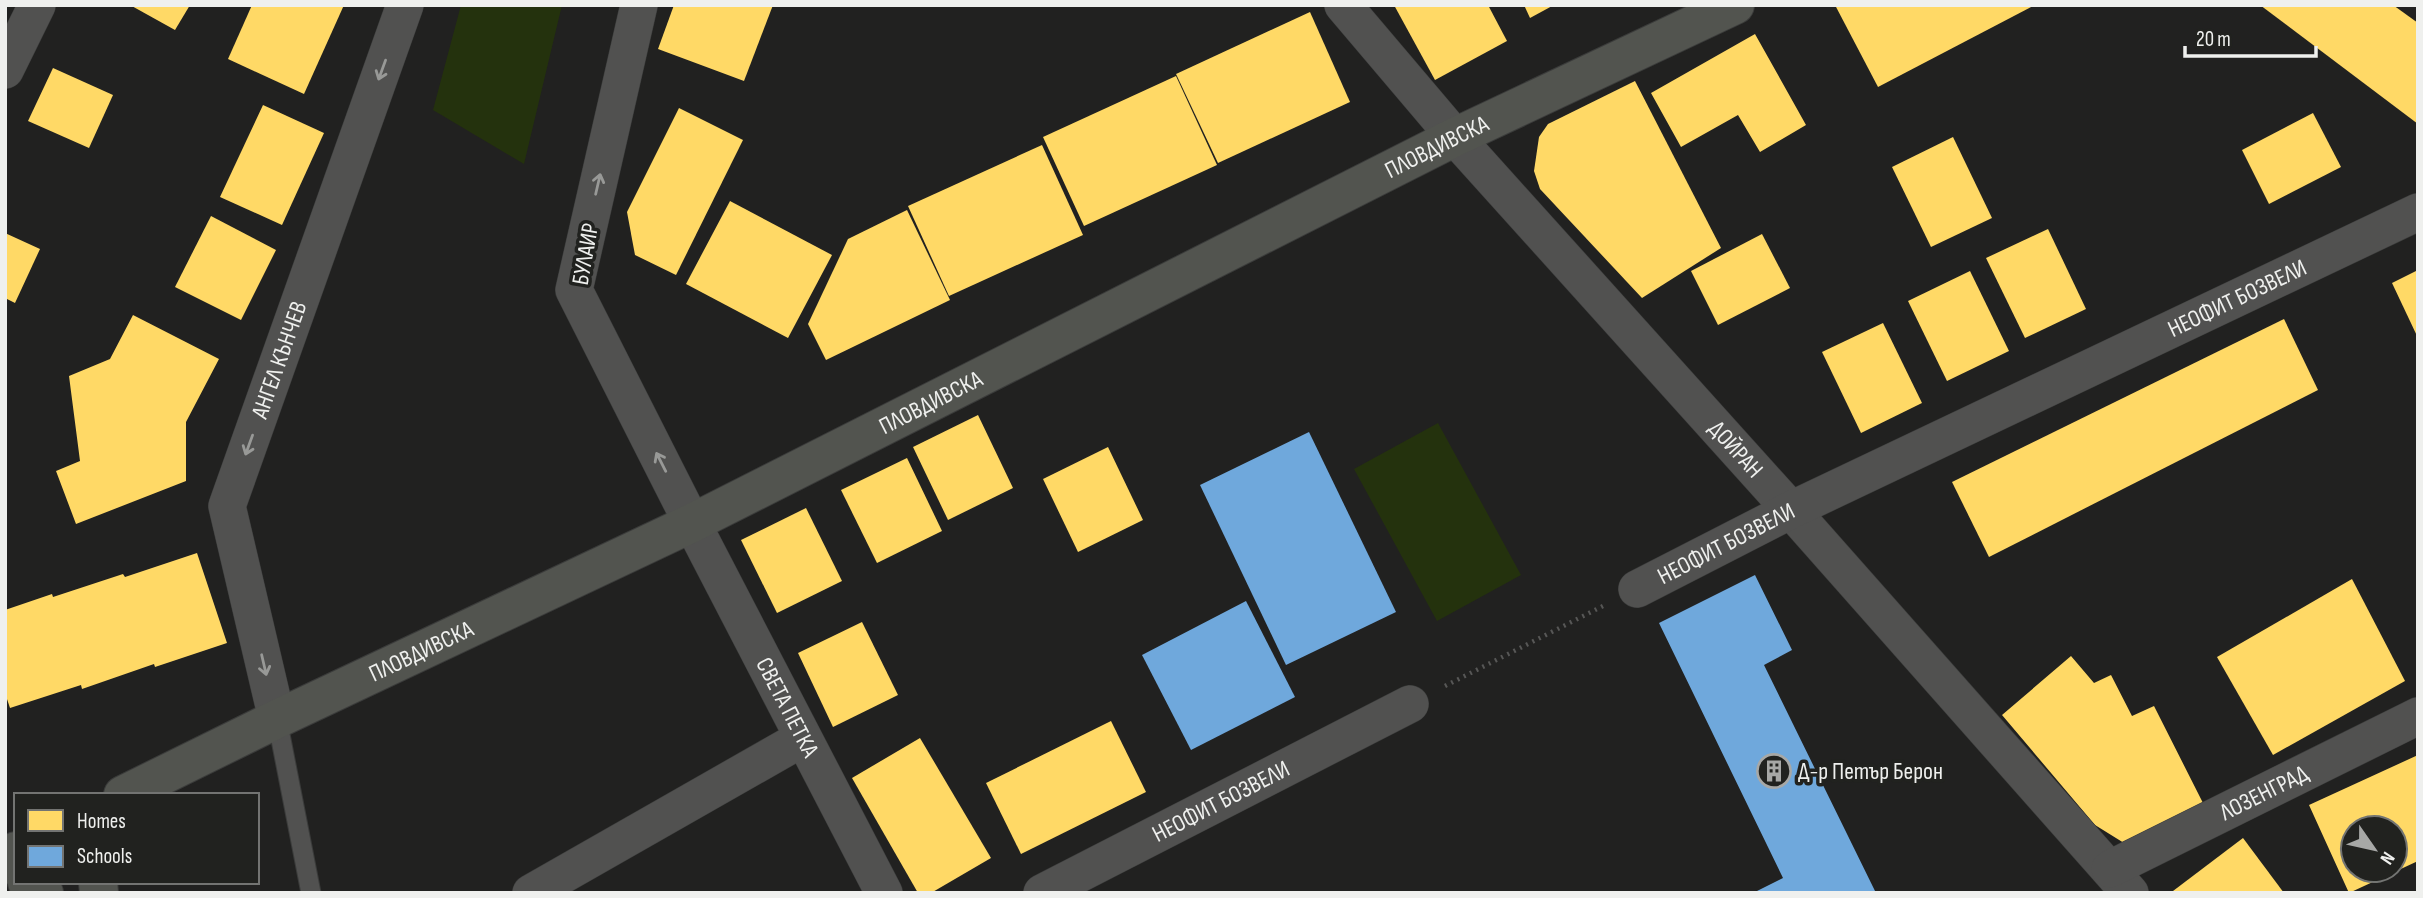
<svg xmlns="http://www.w3.org/2000/svg" width="2423" height="898" font-family="'Sofia Sans Condensed',sans-serif">
  <style>
    .green { fill: #24320d }
    .homes { fill: #ffd966; fill-rule: evenodd }
    .schools { fill: #6fa8dc }
    .lines { fill: none; stroke-linecap: round; stroke-linejoin: round }
    .lane-casing { stroke: #3b3c3b; stroke-width: 21 }
    .street-casing { stroke: #3b3c3b; stroke-width: 38 }
    .secondary-casing { stroke: #3b3c3b; stroke-width: 40 }
    .path { stroke: #575756; stroke-width: 4.5; stroke-dasharray: 2 5; stroke-linecap: butt }
    .lane { stroke: #515150; stroke-width: 19 }
    .street { stroke: #515150; stroke-width: 37 }
    .secondary { stroke: #52544f; stroke-width: 38 }
    .oneway { stroke: #989997 }
    .labels { text-anchor: middle; stroke-width: 7; stroke-linejoin: round; paint-order: stroke }
    .street-label { font-size: 24px; fill: #eff0ee; stroke: #21221f }
    .poi-label { font-size: 24px; fill: #eff0ee; stroke: #21221f; text-anchor: start }
  </style>
  <rect width="100%" height="100%" fill="#212120"/>
  <g class="green">
    <polygon points="461,5 562,5 524,164 433,110"/>
    <polygon points="1438,423 1521,575 1437,621 1354,469"/>
  </g>
  <g class="homes">
    <polygon points="130,5 190,5 175,30"/>
    <polygon points="252,5 344,5 304,94 228,59"/>
    <polygon points="674,5 773,5 744,81 658,49"/>
    <polygon points="1394,5 1488,5 1507,41 1435,80"/>
    <polygon points="1524,5 1554,5 1530,18"/>
    <polygon points="1835,5 2035,5 1878,87"/>
    <polygon points="2260,5 2393,5 2418,23 2418,124"/>
    <polygon points="1310,12 1350,102 1218,163 1176,74"/>
    <polygon points="1755,34 1806,125 1760,152 1738,115 1681,147 1651,93"/>
    <polygon points="53,68 113,95 89,148 28,121"/>
    <polygon points="1176,76 1217,165 1084,226 1043,137"/>
    <polygon points="1635,81 1721,248 1642,298 1540,189 1534,171 1539,137 1548,124"/>
    <polygon points="263,105 324,133 282,225 220,197"/>
    <polygon points="679,108 743,140 676,275 635,255 627,212"/>
    <polygon points="2313,113 2341,167 2269,204 2242,150"/>
    <polygon points="1953,137 1992,218 1931,247 1892,167"/>
    <polygon points="1042,145 1083,235 949,296 908,206"/>
    <polygon points="730,201 832,255 788,338 686,284"/>
    <polygon points="907,210 950,300 826,360 808,324 848,239"/>
    <polygon points="211,216 276,250 241,320 175,287"/>
    <polygon points="2048,229 2086,309 2025,338 1986,258"/>
    <polygon points="5,233 40,249 15,303 5,298"/>
    <polygon points="1762,234 1790,288 1718,325 1691,271"/>
    <polygon points="2418,270 2418,338 2392,283"/>
    <polygon points="1970,271 2009,351 1947,381 1908,301"/>
    <polygon points="133,315 219,359 186,422 186,481 76,524 56,471 80,461 69,376 110,359"/>
    <polygon points="2284,319 2318,390 1989,557 1952,482"/>
    <polygon points="1883,323 1922,403 1861,433 1822,352"/>
    <polygon points="978,415 1013,488 948,520 913,447"/>
    <polygon points="1108,447 1143,520 1078,552 1043,479"/>
    <polygon points="907,458 942,531 877,563 841,490"/>
    <polygon points="806,508 842,581 777,613 741,540"/>
    <polygon points="197,553 227,643 155,667 154,664 82,689 81,685 10,708 5,693 5,610 52,594 53,597 123,574 125,577"/>
    <polygon points="2352,579 2405,681 2273,755 2217,657"/>
    <polygon points="862,622 898,695 833,727 798,653"/>
    <polygon points="2071,656 2094,683 2111,675 2132,716 2154,706 2203,803 2124,843 2095,825 2002,715"/>
    <polygon points="1111,721 1146,792 1021,854 986,783"/>
    <polygon points="920,738 991,858 931,893 918,893 852,778"/>
    <path d="M 2418,755 L 2418,861 L 2349,893 L 2309,805 ZM 2353,828 L 2395,828 L 2395,870 L 2353,870 Z"/>
    <polygon points="2243,838 2284,893 2175,893 2173,891"/>
  </g>
  <g class="schools">
    <polygon points="1309,432 1396,612 1286,665 1200,485"/>
    <polygon points="1755,575 1792,650 1764,665 1876,893 1753,893 1783,878 1659,623"/>
    <polygon points="1246,601 1295,697 1191,750 1142,655"/>
  </g>
  <g class="lines">
    <g class="lane-casing">
      <polyline id="lane" points="277,719 311,893"/>
    </g>
    <g class="street-casing">
      <g id="street">
        <path id="s1" d="M 639,5 L 574,290 L 692,523 L 884,893"/>
        <path id="s2" d="M 1343,5 L 1455,137 L 1791,510 L 2130,893"/>
        <polyline points="5,70 37,5"/>
        <path id="s3" d="M 1637,589 L 1791,510 L 2418,212"/>
        <path id="s4" d="M 277,719 L 227,506 L 405,5"/>
        <path id="s5" d="M 2110,869 L 2418,716"/>
        <polyline points="531,893 803,738"/>
        <path id="s6" d="M 1042,893 L 1410,704"/>
      </g>
    </g>
    <g class="secondary-casing">
      <g id="secondary">
        <path id="s7" d="M 123,795 L 277,719 L 692,523 L 1455,137 L 1735,5"/>
        <polyline points="5,865 16,851"/>
        <polyline points="27,882 44,893"/>
        <polyline points="98,882 99,893"/>
      </g>
    </g>
    <polyline class="path" points="1445,686 1603,606"/>
    <use href="#lane" class="lane"/>
    <use href="#street" class="street"/>
    <use href="#secondary" class="secondary"/>
  </g>
  <defs><path id="oneway-shaft" d="M-6 0H5M1.5-3L5.5 0L1.5 3" fill="none" stroke-width="1.6" stroke-linecap="round" stroke-linejoin="round" transform="scale(1.75)"/></defs>
  <g class="oneway">
    <use href="#oneway-shaft" transform="translate(382 70) rotate(110)"/>
    <use href="#oneway-shaft" transform="translate(598 184) rotate(-77)"/>
    <use href="#oneway-shaft" transform="translate(249 445) rotate(110)"/>
    <use href="#oneway-shaft" transform="translate(661 462) rotate(-117)"/>
    <use href="#oneway-shaft" transform="translate(264 665) rotate(77)"/>
  </g>
  <defs>
    <g id="building-ring" transform="scale(1.75)"><circle r="9.5" fill="#21221f" stroke="#a7a8a6" stroke-width="1.5"/><path d="M-4-6H4V6H1V3H-1V6H-4ZM-2.5-4.3h1.7v1.8h-1.7ZM.8-4.3h1.7v1.8H.8ZM-2.5-1h1.7V.8h-1.7ZM.8-1h1.7V.8H.8Z" fill="#a7a8a6"/></g>
  </defs>
  <g fill-rule="evenodd">
    <use href="#building-ring" x="1774" y="771"/>
  </g>
  <g class="labels">
    <g class="street-label">
      <text dy="8" stroke="none"><textPath href="#s7" startOffset="1465">ПЛОВДИВСКА</textPath></text>
      <text transform="translate(585 254) rotate(-80)" y="8">БУЛАИР</text>
      <text dy="8" stroke="none"><textPath href="#s3" startOffset="667">НЕОФИТ БОЗВЕЛИ</textPath></text>
      <text dy="8" stroke="none"><textPath href="#s4" startOffset="374">АНГЕЛ КЪНЧЕВ</textPath></text>
      <text dy="8" stroke="none"><textPath href="#s7" startOffset="898">ПЛОВДИВСКА</textPath></text>
      <text dy="8" stroke="none"><textPath href="#s2" startOffset="593">ДОЙРАН</textPath></text>
      <text dy="8" stroke="none"><textPath href="#s3" startOffset="100">НЕОФИТ БОЗВЕЛИ</textPath></text>
      <text dy="8" stroke="none"><textPath href="#s7" startOffset="331">ПЛОВДИВСКА</textPath></text>
      <text dy="8" stroke="none"><textPath href="#s1" startOffset="761">СВЕТА ПЕТКА</textPath></text>
      <text dy="8" stroke="none"><textPath href="#s5" startOffset="172">ЛОЗЕНГРАД</textPath></text>
      <text dy="8" stroke="none"><textPath href="#s6" startOffset="201">НЕОФИТ БОЗВЕЛИ</textPath></text>
    </g>
    <g class="poi-label">
      <text x="1798" y="779">Д-р Петър Берон</text>
    </g>
  </g>
  <rect width="2423" height="898" fill="none" stroke="#eff0ee" stroke-width="14"/>
  <rect x="14" y="793" width="245" height="91" fill="#21221f" stroke="#737472" stroke-width="2"/>
  <rect x="28" y="810" width="35" height="21" fill="#ffd966" stroke="#737472" stroke-width="2"/>
  <text x="77" y="828" font-size="21" fill="#eff0ee">Homes</text>
  <rect x="28" y="846" width="35" height="21" fill="#6fa8dc" stroke="#737472" stroke-width="2"/>
  <text x="77" y="863" font-size="21" fill="#eff0ee">Schools</text>
  <g transform="translate(2374 849) rotate(124)"><circle r="33" fill="#21221f" stroke="#737472" stroke-width="2"/>
  <path d="M0-5L12 26L0 18L-12 26Z" fill="#a7a8a6"/>
  <text y="-10" font-size="19" font-weight="bold" text-anchor="middle" fill="#eff0ee">N</text>
  </g>
  <path d="M2185 46v10h131v-10" fill="none" stroke="#eff0ee" stroke-width="3.5"/>
  <text x="2196" y="46" font-size="21" fill="#eff0ee" stroke="#21221f" stroke-width="5" paint-order="stroke">20 m</text>
</svg>
